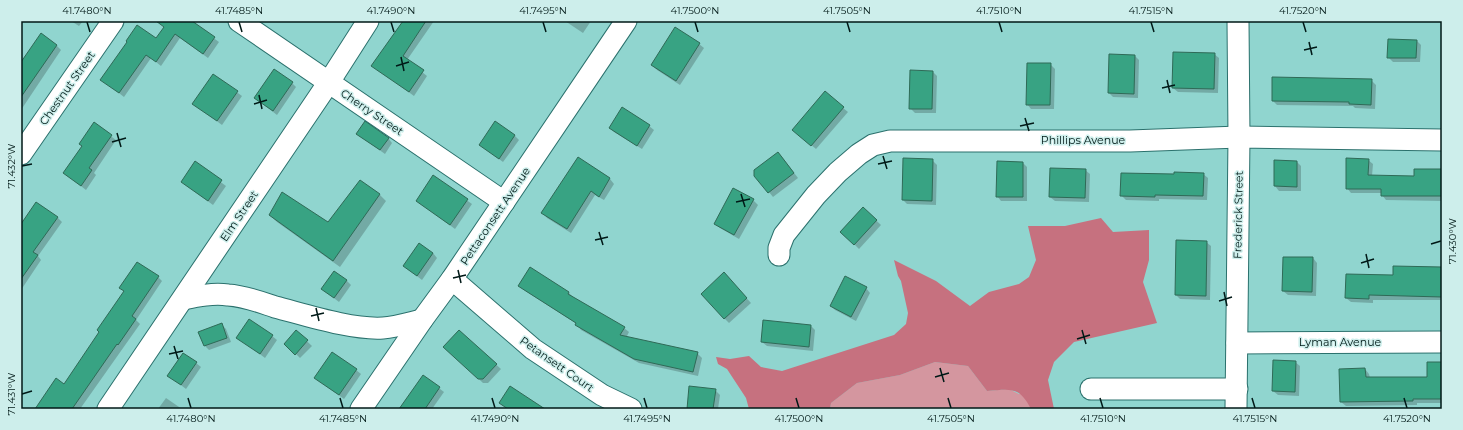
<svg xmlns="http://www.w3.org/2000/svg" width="1463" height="430" font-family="Montserrat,sans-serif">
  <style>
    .green { fill: #d4969f }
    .forest { fill: #c6717f }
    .shadow { fill: #0003 }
    .building { fill: #38a383; stroke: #2f6a57 }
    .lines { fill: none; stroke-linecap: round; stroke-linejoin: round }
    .minor-casing { stroke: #2b716d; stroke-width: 23 }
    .minor { stroke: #fff; stroke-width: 21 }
    .ticks { fill: none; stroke: #001917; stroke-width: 1.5 }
    .labels { text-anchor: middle; stroke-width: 3; stroke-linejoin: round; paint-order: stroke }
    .street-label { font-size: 11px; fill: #001917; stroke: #cdeeeb }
    .neatline { fill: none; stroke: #001917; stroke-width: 1.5 }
    .ticks-label { font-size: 10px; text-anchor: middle; fill: #001917 }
  </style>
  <rect width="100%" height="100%" fill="#90d5cf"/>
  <polygon class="green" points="935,362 968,366 987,391 1009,389 1019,394 1027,392 1032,409 830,409 831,403 857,383 900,375"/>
  <path class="forest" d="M 1101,218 L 1113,232 L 1149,230 L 1149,260 L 1143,282 L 1157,323 L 1074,342 L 1054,362 L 1048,380 L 1054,409 L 1031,409 C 1019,386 1011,389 987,391 L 968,366 L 935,362 L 900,375 L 857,383 L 831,403 L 830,409 L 749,409 L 746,398 L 727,369 L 718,364 L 716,357 L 730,359 L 749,356 L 761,367 L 782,371 L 894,335 L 906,324 L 908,313 L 901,281 L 898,276 L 894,260 L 936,281 L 970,306 L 989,292 L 1019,284 L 1029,277 L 1036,260 L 1028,226 L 1065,226 Z"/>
  <g class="shadow">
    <polygon points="71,21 83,21 79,26"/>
    <polygon points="169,21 190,21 219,42 208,58 180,38 161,66 151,58 124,97 102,80 156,40"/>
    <polygon points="404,21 434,21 407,60 427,76 414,96 373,66"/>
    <polygon points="565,21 591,21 583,33"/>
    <polygon points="1417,41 1421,45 1420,62 1393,62 1388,57"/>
    <polygon points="699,44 704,48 680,85 657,70 652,65"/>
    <polygon points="56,45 61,50 21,110 21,65"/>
    <polygon points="1214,54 1219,58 1218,93 1178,92 1173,88"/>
    <polygon points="1135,56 1139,60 1138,98 1113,97 1109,93"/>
    <polygon points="1050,64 1055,69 1054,109 1031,109 1027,104"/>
    <polygon points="933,72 937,76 936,113 915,113 910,108"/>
    <polygon points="213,75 242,96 222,125 194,104"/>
    <polygon points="1371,80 1376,85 1375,109 1355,108 1353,106 1277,105 1273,101"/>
    <polygon points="292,83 296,87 277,115 255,98"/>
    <polygon points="843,108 848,112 816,149 798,134"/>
    <polygon points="94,124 116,140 94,173 96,175 86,190 64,173 82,147 80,144"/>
    <polygon points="649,126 654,130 642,149 614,132 610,127"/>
    <polygon points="357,134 388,138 392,143 385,154"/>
    <polygon points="514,135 519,140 503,162 480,145"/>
    <polygon points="782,157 798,178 773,197 755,175"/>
    <polygon points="578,159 610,179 614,184 604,200 595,195 571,233 547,218 543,213"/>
    <polygon points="932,160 937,165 936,205 907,204 903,200"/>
    <polygon points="1368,160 1373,164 1372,176 1415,177 1442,170 1442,201 1386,200 1382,195 1382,193 1351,193 1347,188"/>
    <polygon points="1275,161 1297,162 1301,166 1301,191 1279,191 1275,186"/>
    <polygon points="195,163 226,186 213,205 182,182"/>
    <polygon points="1023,163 1027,167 1027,201 1001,201 997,196"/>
    <polygon points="1085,170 1090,174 1089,202 1055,201 1050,197"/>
    <polygon points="1203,174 1208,178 1207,200 1159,199 1159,201 1126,200 1121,195 1175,175"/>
    <polygon points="434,177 472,204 455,229 417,201"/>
    <polygon points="360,181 380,195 386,201 340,267 277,222 270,215 329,224"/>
    <polygon points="753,200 758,205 739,239 720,228 715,224"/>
    <polygon points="863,208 881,225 859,249 841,231"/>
    <polygon points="57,217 62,222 38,256 41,260 21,290 21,225"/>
    <polygon points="1206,242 1211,246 1210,300 1180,299 1176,295"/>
    <polygon points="433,253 437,258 422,280 404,266"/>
    <polygon points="1313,258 1317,263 1316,296 1288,295 1283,291"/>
    <polygon points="530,268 569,293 573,297 624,328 629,332 626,338 697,353 702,358 698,376 639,363 581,330 577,324 524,290 519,286"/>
    <polygon points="1442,269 1442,300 1373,300 1373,303 1351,302 1346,298 1394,276"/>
    <polygon points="158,277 162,281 136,320 140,324 80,409 45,409 64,386 100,332"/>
    <polygon points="728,278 751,303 729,323 724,318"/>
    <polygon points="346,280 351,285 339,302 322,289"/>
    <polygon points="866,288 870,293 856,321 835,310 831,306"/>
    <polygon points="221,324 226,329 231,342 209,350 205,346 200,333"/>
    <polygon points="811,326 815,330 813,351 767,346 762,342"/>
    <polygon points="296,331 312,346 300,358 290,348"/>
    <polygon points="459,331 501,369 488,383 483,383 449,351"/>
    <polygon points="272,336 277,340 265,358 238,338"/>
    <polygon points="1295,362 1300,366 1299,396 1278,395 1273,391"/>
    <polygon points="196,363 201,367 186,389 169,376"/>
    <polygon points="1442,363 1442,403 1417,403 1417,405 1346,406 1341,402 1365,369 1369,374 1370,378 1428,378"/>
    <polygon points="356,370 361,374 344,399 315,378"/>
    <polygon points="423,376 444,392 432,409 402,409"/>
    <polygon points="715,390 720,395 718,409 688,409"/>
    <polygon points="166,398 182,409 158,409"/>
  </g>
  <g class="building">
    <polygon points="156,21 192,21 215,37 203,54 175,34 156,62 146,55 119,93 100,80 127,42 126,41 137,25 156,38 164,27"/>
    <polygon points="403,21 426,21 403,56 424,70 409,92 371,66"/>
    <polygon points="675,27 700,43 676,81 651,65"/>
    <polygon points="41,33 57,45 21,97 21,62"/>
    <polygon points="1388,39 1417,40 1416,58 1387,58"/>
    <polygon points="1173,52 1215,53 1214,89 1172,88"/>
    <polygon points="1109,54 1135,55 1134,94 1108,93"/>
    <polygon points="1027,63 1051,63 1050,105 1026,105"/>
    <polygon points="274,69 293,82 273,111 254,98"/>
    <polygon points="910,70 933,71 932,109 909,109"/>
    <polygon points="213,74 238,91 217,121 192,104"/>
    <polygon points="1272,77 1372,79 1371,105 1349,104 1349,102 1272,101"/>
    <polygon points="825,91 844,107 811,146 792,130"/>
    <polygon points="622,107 650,125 637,146 609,128"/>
    <polygon points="365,121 389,138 380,150 356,134"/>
    <polygon points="495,121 515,135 499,159 479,145"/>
    <polygon points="94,122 112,135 89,168 92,170 81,186 63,173 82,146 79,144"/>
    <polygon points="778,152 794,173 768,193 754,176 754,170"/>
    <polygon points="578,157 610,178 599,197 591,191 567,229 541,213"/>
    <polygon points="903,158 933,159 932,201 902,200"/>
    <polygon points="1346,158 1369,159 1368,175 1414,176 1414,169 1442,169 1442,196 1381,196 1381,189 1346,189"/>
    <polygon points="1274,160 1297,161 1297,187 1274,186"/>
    <polygon points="195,161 222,180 208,201 181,182"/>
    <polygon points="997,161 1023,162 1023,197 996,197"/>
    <polygon points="1050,168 1086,169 1085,198 1049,197"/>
    <polygon points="1174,172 1204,173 1203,196 1155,195 1155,197 1120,196 1121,173 1174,174"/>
    <polygon points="433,175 468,199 450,225 416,201"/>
    <polygon points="360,180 380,194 333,261 269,215 282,192 328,222"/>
    <polygon points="733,188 754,199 734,235 714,224"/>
    <polygon points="36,202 58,217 33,252 38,255 21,279 21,224"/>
    <polygon points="863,207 877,220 854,245 840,232"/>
    <polygon points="1176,240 1207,241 1206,296 1175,295"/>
    <polygon points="419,243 433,253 417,276 403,266"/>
    <polygon points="1283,257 1313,257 1312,292 1282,291"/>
    <polygon points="137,262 159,276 132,316 136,319 118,345 117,344 72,409 35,409 56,378 64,384 99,332 97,330 124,291 119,288"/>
    <polygon points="1393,266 1442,267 1442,297 1369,295 1369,299 1345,298 1346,274 1393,275"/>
    <polygon points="530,267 569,292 568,294 625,327 620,335 698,352 693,372 634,359 575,325 576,323 518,286"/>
    <polygon points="334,271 347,280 334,298 321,289"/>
    <polygon points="724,272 747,298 724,319 701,294"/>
    <polygon points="845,276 867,287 851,317 830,306"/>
    <polygon points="249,319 273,335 260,354 236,338"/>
    <polygon points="763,320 811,325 809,347 761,342"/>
    <polygon points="222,323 227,338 204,346 198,332"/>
    <polygon points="296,330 308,340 295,355 284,344"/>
    <polygon points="459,330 497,364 483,379 478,379 443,347"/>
    <polygon points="332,352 357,369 339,395 314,378"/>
    <polygon points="183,353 197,362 181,385 167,376"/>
    <polygon points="1273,360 1296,361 1295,392 1272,391"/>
    <polygon points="1427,362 1442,362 1442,399 1413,399 1413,401 1340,402 1339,369 1365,368 1366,377 1427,377"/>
    <polygon points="423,375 440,387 425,409 399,409"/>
    <polygon points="510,386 545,409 508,409 499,403"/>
    <polygon points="689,386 716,389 713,409 687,409"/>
  </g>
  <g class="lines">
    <g class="minor-casing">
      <g id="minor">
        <polyline points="239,21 504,202"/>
        <polyline points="21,154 113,21"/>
        <polyline points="779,255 779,248 784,235 816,195 838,172 859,154 873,145 890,141 1130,141 1239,137 1442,140"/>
        <polyline points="452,279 533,349 602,395 631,409"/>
        <path d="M 183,299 C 198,296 213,293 228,295 C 245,296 260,302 275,307 C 306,315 352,330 383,328 C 396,327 409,323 422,320"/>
        <polyline points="1237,343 1442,342"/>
        <polyline points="1091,389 1237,389"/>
        <polyline points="108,409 329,82 368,21"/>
        <polyline points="361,409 422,320 452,279 626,21"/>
        <polyline points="1236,409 1239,137 1238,21"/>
      </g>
    </g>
    <use href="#minor" class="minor"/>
  </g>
  <path class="ticks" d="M 87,22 L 90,32M 239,22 L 242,32M 391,22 L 394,32M 543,22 L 546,32M 695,22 L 698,32M 847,22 L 850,32M 999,22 L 1002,32M 1151,22 L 1154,32M 1303,22 L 1306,32M 1309,42 L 1312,55M 1304,50 L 1317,47M 401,57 L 404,71M 396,66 L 409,62M 1167,80 L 1170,93M 1162,88 L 1175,85M 259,95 L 262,109M 254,104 L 267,100M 1025,118 L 1029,131M 1020,126 L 1034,123M 117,133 L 121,147M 112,142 L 126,138M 883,156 L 887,169M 878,164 L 892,161M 22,166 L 32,164M 741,194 L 745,207M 736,202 L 750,199M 599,232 L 603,245M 595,240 L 608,237M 1431,244 L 1441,241M 1366,254 L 1369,268M 1361,263 L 1374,259M 458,270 L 461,283M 453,278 L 466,275M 1224,292 L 1227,306M 1219,301 L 1232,297M 316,308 L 319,321M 311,316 L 324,313M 1082,330 L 1086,344M 1077,339 L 1090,335M 174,346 L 178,359M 169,354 L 183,351M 940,368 L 944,382M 935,377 L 949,373M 22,394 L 32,391M 188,398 L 191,408M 340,398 L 343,408M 492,398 L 495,408M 644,398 L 647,408M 796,398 L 799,408M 948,398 L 951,408M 1100,398 L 1103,408M 1252,398 L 1255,408M 1404,398 L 1407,408"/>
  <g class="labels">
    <g class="street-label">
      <text transform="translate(67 88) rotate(-55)" y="4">Chestnut Street</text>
      <text transform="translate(372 112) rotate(34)" y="4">Cherry Street</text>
      <text x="1083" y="144">Phillips Avenue</text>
      <text transform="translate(1238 215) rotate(-89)" y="4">Frederick Street</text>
      <text transform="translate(239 216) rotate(-56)" y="4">Elm Street</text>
      <text transform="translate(495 216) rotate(-56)" y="4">Pettaconsett Avenue</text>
      <text x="1340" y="346">Lyman Avenue</text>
      <text transform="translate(557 364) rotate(35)" y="4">Petansett Court</text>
    </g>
  </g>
  <rect width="1463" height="430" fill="none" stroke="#cdeeeb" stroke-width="44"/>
  <rect x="22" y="22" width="1419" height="386" class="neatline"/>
  <g class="ticks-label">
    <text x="87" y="14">41.7480°N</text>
    <text x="239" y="14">41.7485°N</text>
    <text x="391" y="14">41.7490°N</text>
    <text x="543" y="14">41.7495°N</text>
    <text x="695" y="14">41.7500°N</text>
    <text x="847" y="14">41.7505°N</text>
    <text x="999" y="14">41.7510°N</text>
    <text x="1151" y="14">41.7515°N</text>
    <text x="1303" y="14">41.7520°N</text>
    <text transform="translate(11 166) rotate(-90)" y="4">71.432°W</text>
    <text transform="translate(1452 241) rotate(-90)" y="4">71.430°W</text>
    <text transform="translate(11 394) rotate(-90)" y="4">71.431°W</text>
    <text x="191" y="422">41.7480°N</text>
    <text x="343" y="422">41.7485°N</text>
    <text x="495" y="422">41.7490°N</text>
    <text x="647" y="422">41.7495°N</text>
    <text x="799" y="422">41.7500°N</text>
    <text x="951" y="422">41.7505°N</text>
    <text x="1103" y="422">41.7510°N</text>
    <text x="1255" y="422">41.7515°N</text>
    <text x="1407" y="422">41.7520°N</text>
  </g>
</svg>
